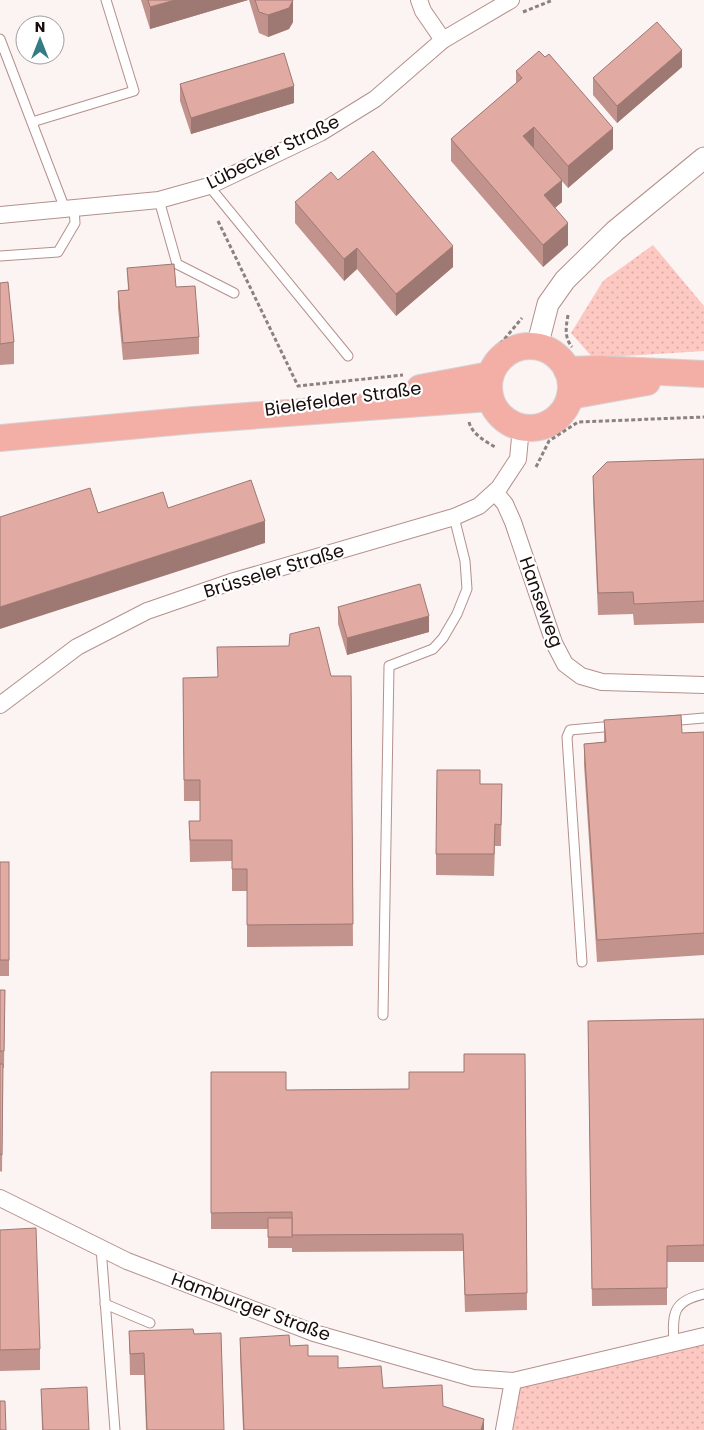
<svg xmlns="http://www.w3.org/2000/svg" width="704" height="1430" font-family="Poppins,sans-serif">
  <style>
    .grass { fill: url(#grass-dots) }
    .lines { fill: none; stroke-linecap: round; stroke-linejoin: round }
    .service-casing { stroke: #b4908b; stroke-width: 11 }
    .minor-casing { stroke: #b4908b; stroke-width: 18 }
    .tertiary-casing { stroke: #b4908b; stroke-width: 23 }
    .primary-casing { stroke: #d6d3d3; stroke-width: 28 }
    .path { stroke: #8b817f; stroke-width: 3; stroke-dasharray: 4 2.5; stroke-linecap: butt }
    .service { stroke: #fff; stroke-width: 9 }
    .minor { stroke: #fff; stroke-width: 16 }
    .tertiary { stroke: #fff; stroke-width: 21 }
    .primary { stroke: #f3aea6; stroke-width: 26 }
    .wall { fill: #c2938c }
    .shaded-wall { fill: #9e7872 }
    .building { fill: #e1aba3; stroke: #9e7872 }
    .labels { text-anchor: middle; stroke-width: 4.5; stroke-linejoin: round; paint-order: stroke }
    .street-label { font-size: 18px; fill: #190d0b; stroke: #fff }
  </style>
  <defs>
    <pattern id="grass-dots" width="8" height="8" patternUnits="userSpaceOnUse" patternTransform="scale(1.25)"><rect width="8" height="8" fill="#fcc8c1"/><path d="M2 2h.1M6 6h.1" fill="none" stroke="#d7aba4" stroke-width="1.8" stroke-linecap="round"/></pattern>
  </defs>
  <rect width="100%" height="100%" fill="#fcf4f3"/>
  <g class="grass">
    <polygon points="653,245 704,306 704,351 593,358 571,333 603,281"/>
    <polygon points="704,1336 704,1430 504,1430 513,1381"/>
  </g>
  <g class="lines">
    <g class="service-casing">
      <g id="service">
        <polyline points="0,39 65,209"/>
        <polyline points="32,122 134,91 106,0"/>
        <polyline points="209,186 348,356"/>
        <polyline points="159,200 177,264 234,293"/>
        <polyline points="0,256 58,252 75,223 74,208"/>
        <polyline points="669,721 704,718"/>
        <polyline points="582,962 567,737 570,730 614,726"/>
        <polyline points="383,1015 389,666 433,649 443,638 457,614 467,589 465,561 454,517"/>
        <polyline points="101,1248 115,1430"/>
        <polyline points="105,1304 150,1323"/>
        <path d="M 674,1343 C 672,1313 673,1301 704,1294"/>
      </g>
    </g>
    <g class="minor-casing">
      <g id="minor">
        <polyline points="419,0 423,11 443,40"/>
        <polyline points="0,215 159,200 209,186 320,133 375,99 443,40 511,0"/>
        <polyline points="495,492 505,504 513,522 554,643 565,664 581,676 602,682 704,685"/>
        <polyline points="0,705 77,647 147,611 231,582 454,517 479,506 499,488 518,459 521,427"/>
        <polyline points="0,1198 127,1261 314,1333 473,1378 513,1381 704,1336"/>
        <polyline points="504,1430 513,1381"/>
      </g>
    </g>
    <g class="tertiary-casing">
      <polyline id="tertiary" points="537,347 548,304 565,280 615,231 704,158"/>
    </g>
    <g class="primary-casing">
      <g id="primary">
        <circle cx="530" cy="387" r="41"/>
        <polyline points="567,370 599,369 704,374"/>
        <polyline points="420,388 490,375"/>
        <polyline points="570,396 647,382"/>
        <polyline points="0,438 194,420 490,398"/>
      </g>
    </g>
    <g class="path">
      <polyline points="523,12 553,0"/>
      <polyline points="218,221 298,386 403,375"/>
      <path d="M 568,315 C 566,327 564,337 572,347"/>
      <polyline points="492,354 522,318"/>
      <path d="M 469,422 C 472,434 485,441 495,447"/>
      <polyline points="536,467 549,441 578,422 704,417"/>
    </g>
    <use href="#service" class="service"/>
    <use href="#minor" class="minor"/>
    <use href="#tertiary" class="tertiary"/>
    <use href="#primary" class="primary"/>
  </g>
  <g class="wall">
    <polygon points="141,0 248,0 150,29"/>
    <polygon points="249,0 293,0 293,22 289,29 268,37 259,33"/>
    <polygon points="682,67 617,123 593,95 593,78"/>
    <polygon points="516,71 613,149 568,188 553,171 562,202 555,208 568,245 543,267 451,161 451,139 516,83"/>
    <polygon points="180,84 294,103 191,134 180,101"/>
    <polygon points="338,180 453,267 396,316 357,269 344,281 295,223 295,202"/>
    <polygon points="127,268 176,287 199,337 199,354 123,360 118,308 118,291 128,290"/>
    <polygon points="0,283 14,342 14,364 0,365"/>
    <polygon points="704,459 704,623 634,625 633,614 598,615 593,497 593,476"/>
    <polygon points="338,607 429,632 347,655 338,624"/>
    <polygon points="351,676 353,946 247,947 247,891 232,891 232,861 190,862 189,821 200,821 200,801 184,801 183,678"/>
    <polygon points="604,720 682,733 704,732 704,955 597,962 584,765 584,744 604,742"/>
    <polygon points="480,784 502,784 501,846 495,846 494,876 436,875 436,854"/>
    <rect x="0" y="862" width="9" height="114"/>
    <polygon points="0,990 5,990 4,1068 3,1068 2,1172 0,1171"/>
    <polygon points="704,1019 704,1262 667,1262 667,1305 592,1306 588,1021"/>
    <polygon points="525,1054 527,1310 465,1312 463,1251 292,1252 292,1248 268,1248 268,1229 211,1229 211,1072 286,1090 409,1089"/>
    <polygon points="0,1230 40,1349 40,1370 0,1371"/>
    <polygon points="129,1331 194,1334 224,1430 146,1430 144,1375 130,1375"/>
    <polygon points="240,1338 290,1346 308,1356 338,1368 383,1388 443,1406 484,1430 243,1430 240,1355"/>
    <polygon points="41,1389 89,1430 42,1430"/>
  </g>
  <g class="shaded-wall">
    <polygon points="175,0 248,0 150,29 150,7"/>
    <polygon points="293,0 293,22 289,29 268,37 268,15"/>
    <polygon points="682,50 682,67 617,123 617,106"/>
    <polygon points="294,86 294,103 191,134 191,118"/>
    <polygon points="534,127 534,148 523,136"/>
    <polygon points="613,128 613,149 568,188 568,166"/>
    <polygon points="562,180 562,202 544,217 544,195"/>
    <polygon points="568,223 568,245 543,267 543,245"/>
    <polygon points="453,246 453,267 396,316 396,294"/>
    <polygon points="357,248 357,269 344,281 344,259"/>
    <polygon points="265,521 265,543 0,629 0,607"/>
    <polygon points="429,616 429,632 347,655 347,638"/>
    <polygon points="484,1419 484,1430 481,1430"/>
  </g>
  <g class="building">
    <polygon points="148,0 175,0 150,7"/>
    <polygon points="255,0 293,0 289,8 268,15 259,12"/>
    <polygon points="657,22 682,50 617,106 593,78"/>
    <polygon points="539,51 545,57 549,54 613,128 568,166 534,127 523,136 562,180 544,195 568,223 543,245 451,139 522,78 516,71"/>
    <polygon points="284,53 294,86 191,118 180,84"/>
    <polygon points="373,151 453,246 396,294 357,248 344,259 295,202 331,172 338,180"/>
    <polygon points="174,264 176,287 195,286 199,337 123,343 118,291 129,290 127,268"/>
    <polygon points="8,282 14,342 0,344 0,283"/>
    <polygon points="704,459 704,601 634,604 633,592 598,593 593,476 607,462"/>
    <polygon points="251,480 265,521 0,607 0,517 90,488 98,513 163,492 168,508"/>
    <polygon points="420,584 429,616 347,638 338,607"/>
    <polygon points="319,627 331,676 351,676 353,924 247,925 247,869 232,869 232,840 190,840 189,821 200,821 200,780 184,780 183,678 218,677 217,647 289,646 290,634"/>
    <polygon points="681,715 682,733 704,732 704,933 597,940 584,744 606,742 604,720"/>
    <polygon points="437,770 480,770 480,784 502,784 501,825 495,824 494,854 436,854"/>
    <rect x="0" y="862" width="9" height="98"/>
    <polygon points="0,990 5,990 4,1051 0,1051"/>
    <polygon points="704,1019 704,1245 667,1246 667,1288 592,1289 588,1021"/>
    <polygon points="464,1054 525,1054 527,1293 465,1295 463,1234 292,1235 292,1212 211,1213 211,1072 286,1072 286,1090 409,1089 409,1072 464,1072"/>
    <polygon points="0,1064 3,1064 2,1155 0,1154"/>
    <rect x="268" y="1218" width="24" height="19"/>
    <polygon points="36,1228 40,1349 0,1350 0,1230"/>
    <polygon points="193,1329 194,1334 221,1333 224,1430 147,1430 144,1353 130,1354 129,1331"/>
    <polygon points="289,1335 290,1346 308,1345 308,1356 338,1356 338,1368 381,1366 383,1388 442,1385 443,1406 484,1419 481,1430 244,1430 240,1338"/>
    <polygon points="87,1387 89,1430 43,1430 41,1389"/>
    <polygon points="0,1401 5,1401 6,1430 0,1430"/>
  </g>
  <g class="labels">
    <g class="street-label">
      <text transform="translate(273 152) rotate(-26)" y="6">Lübecker Straße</text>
      <text transform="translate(343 399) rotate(-8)" y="6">Bielefelder Straße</text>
      <text transform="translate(274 571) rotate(-17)" y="6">Brüsseler Straße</text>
      <text transform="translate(541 602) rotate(70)" y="6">Hanseweg</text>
      <text transform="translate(251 1307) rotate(20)" y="6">Hamburger Straße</text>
    </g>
  </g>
  <g transform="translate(40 40)"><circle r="24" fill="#ffffff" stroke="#a39e9d"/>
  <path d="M0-4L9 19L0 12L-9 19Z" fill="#347c84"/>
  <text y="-8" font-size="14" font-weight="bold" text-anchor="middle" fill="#190d0b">N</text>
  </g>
</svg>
